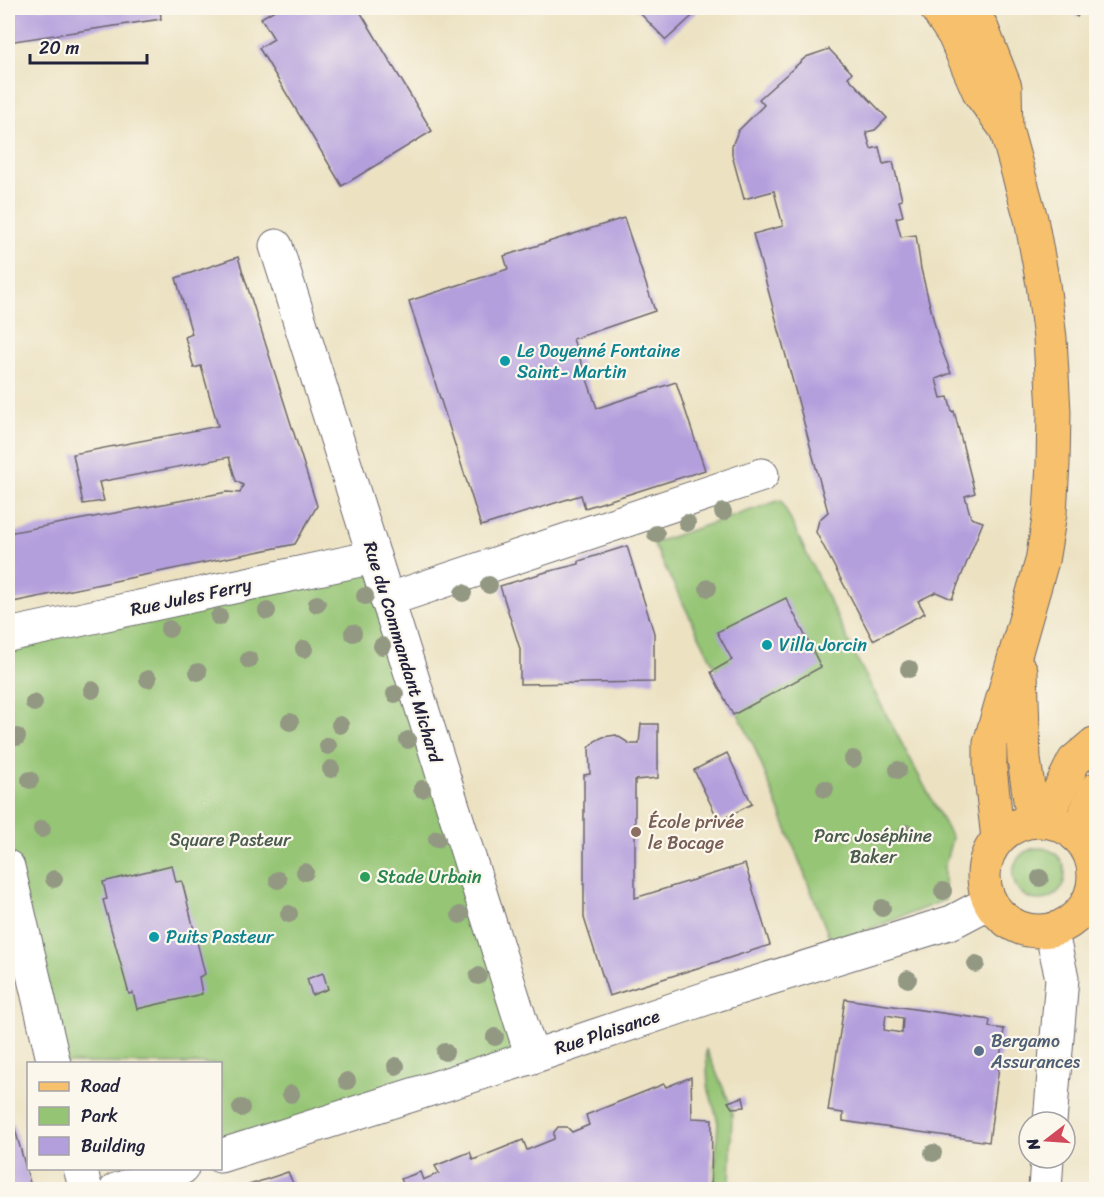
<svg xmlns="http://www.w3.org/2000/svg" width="1104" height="1197" font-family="Sriracha,sans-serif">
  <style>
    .green { fill: #95c574; stroke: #5c7458; stroke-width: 1.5 }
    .building { fill: #b49fdd; fill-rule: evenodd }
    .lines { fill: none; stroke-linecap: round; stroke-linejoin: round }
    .minor-casing { stroke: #69656a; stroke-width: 35 }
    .major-casing { stroke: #69656a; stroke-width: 35 }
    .minor { stroke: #fff; stroke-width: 33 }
    .major { stroke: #f7c06c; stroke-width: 33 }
    .tree { fill: #939883 }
    .culture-dot { fill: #0f9aa8; stroke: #fbf7ec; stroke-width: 2 }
    .education-dot { fill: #8d6e63; stroke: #fbf7ec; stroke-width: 2 }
    .leisure-dot { fill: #2e9e5b; stroke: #fbf7ec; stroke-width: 2 }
    .service-dot { fill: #5c6f8a; stroke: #fbf7ec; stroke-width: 2 }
    .labels { text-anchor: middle; stroke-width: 4.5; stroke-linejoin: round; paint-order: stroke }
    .culture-label { font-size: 18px; fill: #0d838f; stroke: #fbf7ec; text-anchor: start }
    .street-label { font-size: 18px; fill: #22223b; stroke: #fbf7ec }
    .education-label { font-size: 18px; fill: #785e54; stroke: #fbf7ec; text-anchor: start }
    .park-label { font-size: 18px; fill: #4a5b4f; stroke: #fbf7ec }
    .leisure-label { font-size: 18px; fill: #27864d; stroke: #fbf7ec; text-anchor: start }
    .service-label { font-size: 18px; fill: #4e5e75; stroke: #fbf7ec; text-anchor: start }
  </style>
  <rect width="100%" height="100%" fill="#fbf7ec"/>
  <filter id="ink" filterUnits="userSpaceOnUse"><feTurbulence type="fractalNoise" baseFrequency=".0167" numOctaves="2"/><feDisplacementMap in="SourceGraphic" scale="12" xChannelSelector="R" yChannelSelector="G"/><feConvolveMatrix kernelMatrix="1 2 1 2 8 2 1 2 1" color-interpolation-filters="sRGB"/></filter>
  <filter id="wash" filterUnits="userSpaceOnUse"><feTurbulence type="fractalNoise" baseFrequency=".008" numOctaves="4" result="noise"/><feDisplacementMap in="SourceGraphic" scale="24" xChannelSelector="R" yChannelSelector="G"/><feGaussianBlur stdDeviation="1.35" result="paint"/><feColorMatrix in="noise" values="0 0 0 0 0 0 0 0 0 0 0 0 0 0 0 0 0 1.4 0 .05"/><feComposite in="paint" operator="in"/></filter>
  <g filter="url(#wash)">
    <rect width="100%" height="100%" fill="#ece2c2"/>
    <g class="green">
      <polygon points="781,500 859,663 952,838 944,868 945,900 832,944 754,746 653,543"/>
      <polygon points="374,557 532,1057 221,1156 220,1064 54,1063 8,867 8,635"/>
      <circle cx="1039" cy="874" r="26"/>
      <polygon points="706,1049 732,1108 730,1189 714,1189 718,1122 708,1087"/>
    </g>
    <g id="blocks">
      <g class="building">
        <polygon points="8,8 160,8 161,19 8,42"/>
        <polygon points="278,8 358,8 432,131 342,186 259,48 274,39 261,18"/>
        <polygon points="635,8 701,8 666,40"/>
        <polygon points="1066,8 1083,8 1077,17"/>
        <polygon points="829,49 852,73 848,77 887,118 875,130 866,132 871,149 879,147 883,164 893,162 902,200 899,201 903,216 896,218 901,237 916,235 921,269 939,342 951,373 936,379 941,398 948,397 952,412 954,411 975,493 965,496 971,518 983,522 952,599 936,592 918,601 925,613 873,640 816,532 819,520 828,512 753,234 783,226 774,191 744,199 732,155 732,146 738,131 764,105 759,99 806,57"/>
        <polygon points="624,218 655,311 573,339 597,408 676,382 705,470 585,508 581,495 481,526 409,301 508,269 504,256"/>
        <polygon points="238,257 317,506 295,544 8,603 8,533 227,492 240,493 243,485 236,481 229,457 99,482 104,501 83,504 73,454 218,426 201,366 194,368 185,337 192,334 176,278"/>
        <polygon points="627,546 654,633 654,682 520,684 520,649 500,586 546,572 579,564 579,561"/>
        <polygon points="786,598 821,667 733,715 711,672 732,660 717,632"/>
        <polygon points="641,724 658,724 658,778 635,780 635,898 745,864 770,945 609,996 584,918 584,775 590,774 589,748 595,741 603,737 616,735 630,744 639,744"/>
        <polygon points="727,753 752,804 719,821 694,770"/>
        <polygon points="172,865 176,882 182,881 205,974 199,977 202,994 137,1009 133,993 129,994 103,900 107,899 103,882"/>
        <polygon points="323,973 328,989 312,995 307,979"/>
        <path d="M 845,999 L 990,1020 L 989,1027 L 1004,1029 L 989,1142 L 843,1121 L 843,1113 L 828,1111 ZM 886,1015 L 903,1018 L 902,1033 L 884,1030 Z"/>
        <polygon points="691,1077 692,1118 712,1119 711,1190 399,1190 405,1187 401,1179 420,1172 423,1180 439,1173 435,1166 470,1152 473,1160 523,1140 527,1150 554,1139 554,1132 558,1127 567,1127 572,1132 589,1125 586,1115 664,1084 666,1087"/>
        <polygon points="743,1097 745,1107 732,1108 728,1102"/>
        <polygon points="13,1122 32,1190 8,1190 8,1124"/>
        <polygon points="288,1172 296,1190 237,1190 237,1189"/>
      </g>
    </g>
  </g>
  <g filter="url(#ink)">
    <use href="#blocks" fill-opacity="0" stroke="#69656a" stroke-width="1.5"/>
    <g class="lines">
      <g class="minor-casing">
        <g id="minor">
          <polyline points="276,246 532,1057"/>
          <polyline points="387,600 762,475"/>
          <polyline points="8,635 374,557"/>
          <polyline points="8,867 54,1064"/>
          <polyline points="1050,1122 1062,978 1051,930"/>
          <polyline points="220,1156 532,1057 716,995 952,922 990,902"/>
          <polyline points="80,1168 86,1190"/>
          <polyline points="116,1190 182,1168"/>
          <polyline points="1045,1190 1047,1158"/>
        </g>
      </g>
      <g class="major-casing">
        <g id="major">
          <polyline points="936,8 954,35 980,94 1006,129"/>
          <polyline points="970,8 981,26 1005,87 1006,129 1031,219 1043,284 1050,338 1054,412 1053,464 1050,513 1042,561 990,743 990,768 998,839"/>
          <polyline points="1021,671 1024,759 1033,821"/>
          <polyline points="1044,821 1074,761 1094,744"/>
          <circle cx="1039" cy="876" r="55"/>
          <polyline points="1075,835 1096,789"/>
        </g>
      </g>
      <use href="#minor" class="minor"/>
      <use href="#major" class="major"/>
    </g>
    <g class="tree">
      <circle cx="723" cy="512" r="9"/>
      <circle cx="687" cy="523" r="9"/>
      <circle cx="656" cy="534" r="9"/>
      <circle cx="489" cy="585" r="9"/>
      <circle cx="708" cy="588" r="9"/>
      <circle cx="463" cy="593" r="9"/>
      <circle cx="365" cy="596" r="9"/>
      <circle cx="317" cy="604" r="9"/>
      <circle cx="267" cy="611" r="9"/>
      <circle cx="219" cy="617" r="9"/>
      <circle cx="169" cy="629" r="9"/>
      <circle cx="353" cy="633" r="9"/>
      <circle cx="382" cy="646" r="9"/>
      <circle cx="304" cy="649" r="9"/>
      <circle cx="249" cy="660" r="9"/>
      <circle cx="909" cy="669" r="9"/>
      <circle cx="198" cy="672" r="9"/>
      <circle cx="148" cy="679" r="9"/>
      <circle cx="92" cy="690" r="9"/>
      <circle cx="395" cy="694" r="9"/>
      <circle cx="34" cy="703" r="9"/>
      <circle cx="290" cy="722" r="9"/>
      <circle cx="340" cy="725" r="9"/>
      <circle cx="17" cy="737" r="9"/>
      <circle cx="408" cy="740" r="9"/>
      <circle cx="328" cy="746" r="9"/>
      <circle cx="853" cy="759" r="9"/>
      <circle cx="331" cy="769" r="9"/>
      <circle cx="898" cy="770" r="9"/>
      <circle cx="30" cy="780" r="9"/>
      <circle cx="422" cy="789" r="9"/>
      <circle cx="825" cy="789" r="9"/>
      <circle cx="42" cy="829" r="9"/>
      <circle cx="907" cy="833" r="9"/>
      <circle cx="437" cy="839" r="9"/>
      <circle cx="305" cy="872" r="9"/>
      <circle cx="1040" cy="878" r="9"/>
      <circle cx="54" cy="879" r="9"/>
      <circle cx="278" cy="880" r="9"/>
      <circle cx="943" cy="891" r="9"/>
      <circle cx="882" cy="908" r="9"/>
      <circle cx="289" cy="914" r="9"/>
      <circle cx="460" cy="915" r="9"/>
      <circle cx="976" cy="964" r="9"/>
      <circle cx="478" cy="976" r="9"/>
      <circle cx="908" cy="979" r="9"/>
      <circle cx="495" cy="1037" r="9"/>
      <circle cx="445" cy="1052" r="9"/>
      <circle cx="396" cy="1066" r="9"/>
      <circle cx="347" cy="1081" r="9"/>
      <circle cx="291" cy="1094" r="9"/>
      <circle cx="241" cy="1108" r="9"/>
      <circle cx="933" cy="1153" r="9"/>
    </g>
  </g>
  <g class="culture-dot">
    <circle cx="505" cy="361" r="6"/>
    <circle cx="767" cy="645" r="6"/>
    <circle cx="154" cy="937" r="6"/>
  </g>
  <circle class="education-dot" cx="636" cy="832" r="6"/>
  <circle class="leisure-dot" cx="365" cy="877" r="6"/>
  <circle class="service-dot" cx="979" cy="1051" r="6"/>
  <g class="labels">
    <g class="culture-label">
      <text x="517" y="357">Le Doyenné Fontaine<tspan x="517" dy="21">Saint- Martin</tspan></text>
      <text x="779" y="651">Villa Jorcin</text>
      <text x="166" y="943">Puits Pasteur</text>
    </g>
    <g class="street-label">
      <text transform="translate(191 597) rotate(-12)" y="6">Rue Jules Ferry</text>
      <text transform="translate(403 652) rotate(73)" y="6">Rue du Commandant Michard</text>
      <text transform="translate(607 1032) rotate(-18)" y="6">Rue Plaisance</text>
    </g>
    <g class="education-label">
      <text x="648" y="828">École privée<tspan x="648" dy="21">le Bocage</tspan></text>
    </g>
    <g class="park-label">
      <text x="873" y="842">Parc Joséphine<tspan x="873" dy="21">Baker</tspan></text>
      <text x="230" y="846">Square Pasteur</text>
    </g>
    <g class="leisure-label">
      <text x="377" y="883">Stade Urbain</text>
    </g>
    <g class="service-label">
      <text x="991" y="1047">Bergamo<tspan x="991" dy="21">Assurances</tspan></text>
    </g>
  </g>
  <rect width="1104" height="1197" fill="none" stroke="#fbf7ec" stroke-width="30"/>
  <rect x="27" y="1062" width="195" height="108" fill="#fbf7ec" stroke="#a4a2a5" stroke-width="1.5"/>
  <rect x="39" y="1082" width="30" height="9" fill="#f7c06c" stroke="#a4a2a5" stroke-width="1.5"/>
  <text x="81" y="1092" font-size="18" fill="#22223b">Road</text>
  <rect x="39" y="1107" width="30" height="18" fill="#95c574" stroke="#a4a2a5" stroke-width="1.5"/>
  <text x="81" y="1122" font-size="18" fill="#22223b">Park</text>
  <rect x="39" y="1137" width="30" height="18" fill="#b49fdd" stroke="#a4a2a5" stroke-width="1.5"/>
  <text x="81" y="1152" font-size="18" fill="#22223b">Building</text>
  <g transform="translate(1047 1140) rotate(253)"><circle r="28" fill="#fbf7ec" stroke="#a4a2a5" stroke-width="1.5"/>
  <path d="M0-4.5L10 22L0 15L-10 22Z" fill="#d1495b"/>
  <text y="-9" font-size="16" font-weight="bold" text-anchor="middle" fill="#22223b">N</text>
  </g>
  <path d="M30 54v9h117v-9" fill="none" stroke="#22223b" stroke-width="3"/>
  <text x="39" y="54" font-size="18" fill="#22223b" stroke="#fbf7ec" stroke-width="4.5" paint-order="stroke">20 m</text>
</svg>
